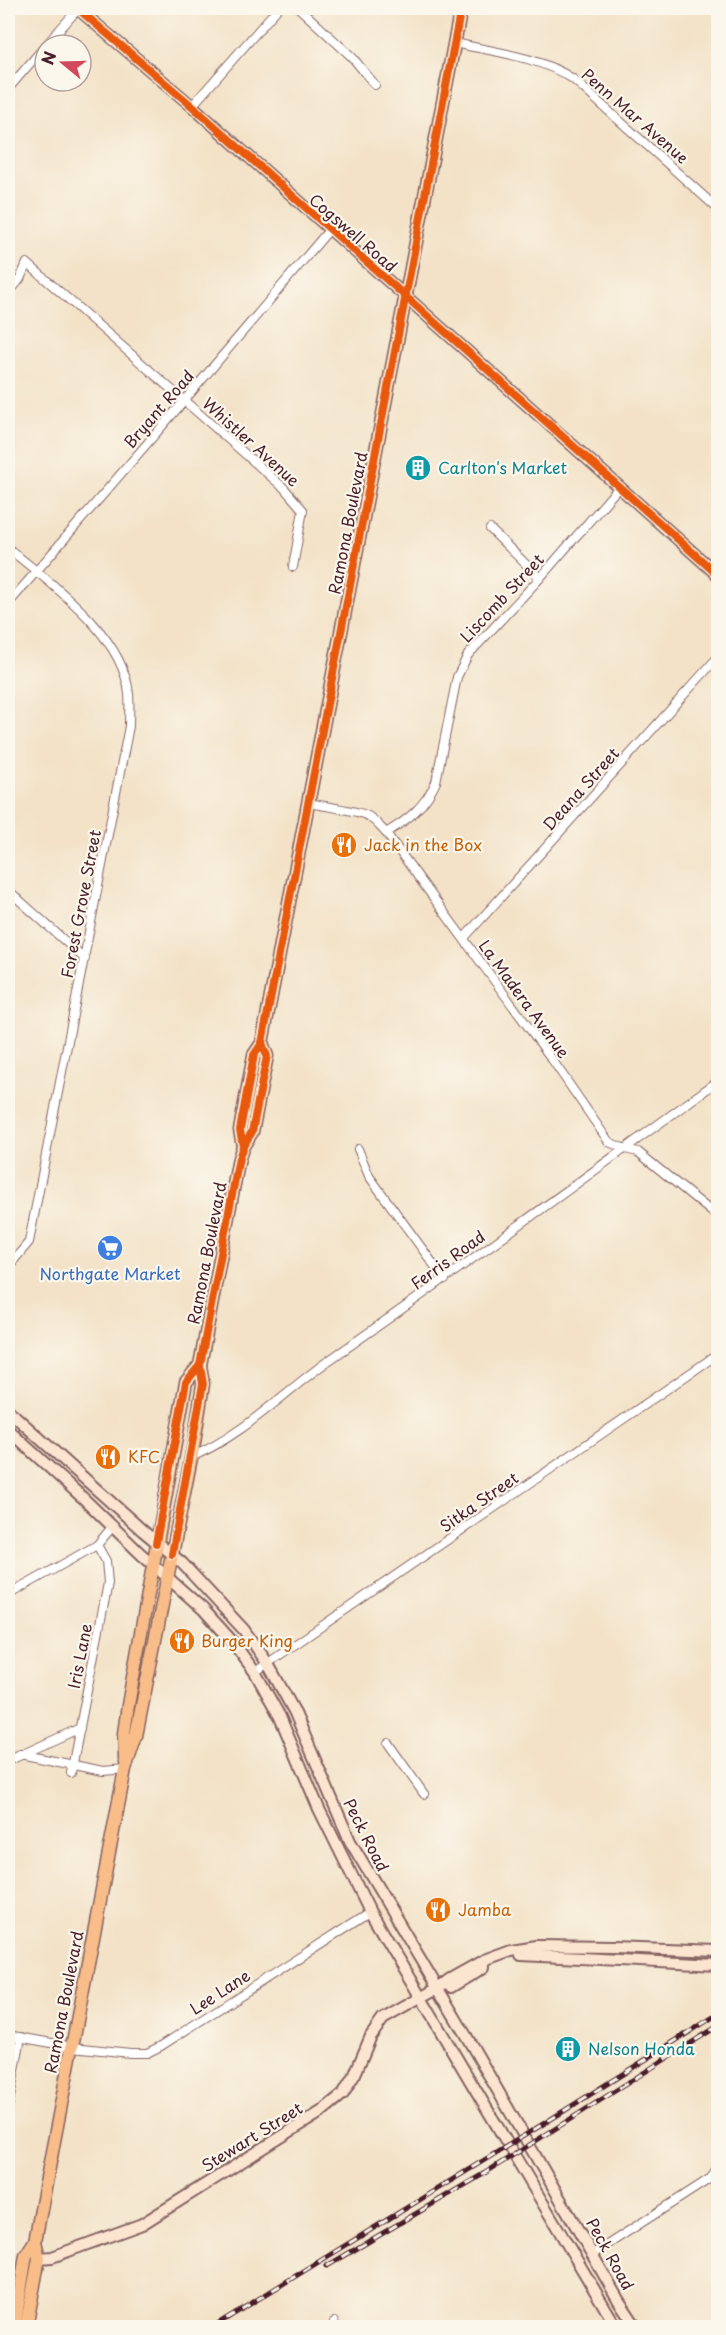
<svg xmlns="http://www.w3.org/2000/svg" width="726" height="2335" font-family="'Playpen Sans',sans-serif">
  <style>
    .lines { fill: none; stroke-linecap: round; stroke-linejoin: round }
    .street-casing { stroke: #856362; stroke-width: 10 }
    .secondary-casing { stroke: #856362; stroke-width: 14 }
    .primary-casing { stroke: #856362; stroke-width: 15 }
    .street { stroke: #fff; stroke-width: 8 }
    .secondary { stroke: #fce5d0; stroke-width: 10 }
    .primary { stroke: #f8bd89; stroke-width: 12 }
    .rail-casing { stroke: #4a1f2b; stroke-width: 5 }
    .rail { stroke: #fbf7ec; stroke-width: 3; stroke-dasharray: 9; stroke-linecap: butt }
    .cycleway-casing { stroke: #fbf7ec; stroke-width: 11 }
    .cycleway { stroke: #e8590c; stroke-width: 8 }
    .labels { text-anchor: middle; stroke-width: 4.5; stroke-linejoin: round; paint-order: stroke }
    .street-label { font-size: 16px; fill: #4a1f2b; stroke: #fbf7ec }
    .culture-label { font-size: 16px; fill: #0d838f; stroke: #fbf7ec; text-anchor: start }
    .food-label { font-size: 16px; fill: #c56008; stroke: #fbf7ec; text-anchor: start }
    .shop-label { font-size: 16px; fill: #366cbe; stroke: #fbf7ec }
  </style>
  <rect width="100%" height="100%" fill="#fbf7ec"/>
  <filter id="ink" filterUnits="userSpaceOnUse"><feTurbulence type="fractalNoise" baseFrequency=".0167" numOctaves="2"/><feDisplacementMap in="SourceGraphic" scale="12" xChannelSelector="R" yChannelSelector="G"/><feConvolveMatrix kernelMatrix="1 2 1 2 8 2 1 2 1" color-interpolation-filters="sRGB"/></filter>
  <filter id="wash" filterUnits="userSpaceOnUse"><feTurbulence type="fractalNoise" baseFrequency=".008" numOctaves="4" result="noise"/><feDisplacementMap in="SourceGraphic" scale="24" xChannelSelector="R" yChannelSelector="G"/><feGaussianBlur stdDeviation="1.35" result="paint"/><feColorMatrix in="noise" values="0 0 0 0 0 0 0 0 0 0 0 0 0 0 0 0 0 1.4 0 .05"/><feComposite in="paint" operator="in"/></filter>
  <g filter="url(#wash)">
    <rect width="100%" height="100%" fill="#f3e2c7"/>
  </g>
  <g filter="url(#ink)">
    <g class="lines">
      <g class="street-casing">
        <g id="street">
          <polyline points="299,8 352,57 375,85"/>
          <path d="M 454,43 C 494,52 538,56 573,79 L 718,209"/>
          <polyline points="46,45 78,9"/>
          <polyline points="8,89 45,46"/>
          <polyline points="192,106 278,8"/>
          <polyline points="8,294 20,279 27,263 284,488 303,510 293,567"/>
          <polyline points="490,529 540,578"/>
          <path d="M 8,548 C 51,584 123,634 129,694 C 130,704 129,716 129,726 L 29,1242 L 8,1267"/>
          <polyline points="8,604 184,401 329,230"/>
          <path d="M 309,803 C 322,806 358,810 368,816 C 375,820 380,827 386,833 L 551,1058 L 609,1142 L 625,1149 L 638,1152 L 718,1217"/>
          <path d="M 386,833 C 409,819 425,806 436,782 L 457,677 L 468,655 L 540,578 L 619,487"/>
          <polyline points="8,890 85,959"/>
          <polyline points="464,938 718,657"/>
          <polyline points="358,1149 369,1176 445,1280"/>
          <path d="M 191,1457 C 242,1436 283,1393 328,1361 C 459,1270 588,1175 718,1081"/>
          <polyline points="8,1595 97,1545 113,1526"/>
          <polyline points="255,1672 718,1354"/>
          <polyline points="388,1743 424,1794"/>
          <polyline points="20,1754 103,1771 125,1769"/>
          <polyline points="8,1761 80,1728"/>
          <polyline points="71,1773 108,1583 106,1561 97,1545"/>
          <polyline points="8,2035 73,2047 130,2053 147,2053 161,2046 370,1912"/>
          <polyline points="8,2108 21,2037"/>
          <polyline points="593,2254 711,2178 718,2166"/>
          <polyline points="334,2322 337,2328"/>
        </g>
      </g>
      <g class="secondary-casing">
        <g id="secondary">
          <polyline points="77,8 192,106 718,575"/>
          <polyline points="8,1410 143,1531 182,1563 244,1630 268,1664 294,1711 350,1841 468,2039 619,2301 637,2328"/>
          <polyline points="8,1430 82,1497 141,1554 203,1609 231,1640 255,1672 280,1717 319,1809 370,1912 617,2328"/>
          <polyline points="521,1955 718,1965"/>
          <polyline points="451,1987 484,1967"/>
          <polyline points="39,2258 52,2257 142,2224 321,2112 343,2094 355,2074 371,2036 383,2019 438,1988 450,1979 484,1960 511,1950 537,1946 613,1947 718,1951"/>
        </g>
      </g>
      <g class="primary-casing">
        <g id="primary">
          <polyline points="243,1146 240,1130 254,1055 262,1043 461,8"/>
          <polyline points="125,1759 124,1733 128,1705 186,1382 200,1365"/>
          <polyline points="14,2328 26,2255 35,2241 125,1769 136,1736 194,1443 203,1384 200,1365 239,1158 243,1146 252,1132 267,1056 262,1043"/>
          <polyline points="26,2328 39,2258 35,2241"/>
        </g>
      </g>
      <use href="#street" class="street"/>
      <use href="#secondary" class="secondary"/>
      <use href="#primary" class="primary"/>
      <g class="rail-casing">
        <g id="rail">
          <polyline points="327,2266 485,2173 718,2026"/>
          <polyline points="211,2328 548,2121 718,2014"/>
        </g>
      </g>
      <use href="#rail" class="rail"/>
      <g class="cycleway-casing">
        <g id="cycleway">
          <polyline points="77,8 192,106 718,575"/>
          <polyline points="243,1146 240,1130 254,1055 262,1043 461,8"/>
          <polyline points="156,1543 186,1382 200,1365"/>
          <polyline points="172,1554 203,1384 200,1365 239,1158 243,1146 252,1132 267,1056 262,1043"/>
        </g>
      </g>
      <use href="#cycleway" class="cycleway"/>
    </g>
  </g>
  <defs>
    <g id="building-disc" transform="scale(1.35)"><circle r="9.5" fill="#0f9aa8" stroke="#fbf7ec"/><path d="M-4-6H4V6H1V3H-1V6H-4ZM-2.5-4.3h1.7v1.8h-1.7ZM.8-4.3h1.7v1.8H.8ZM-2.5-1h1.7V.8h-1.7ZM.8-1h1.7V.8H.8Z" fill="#fff"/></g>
    <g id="restaurant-disc" transform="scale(1.35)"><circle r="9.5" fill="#e8710a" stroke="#fbf7ec"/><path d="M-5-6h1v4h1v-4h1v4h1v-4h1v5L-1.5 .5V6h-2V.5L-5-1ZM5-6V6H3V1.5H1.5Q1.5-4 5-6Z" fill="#fff"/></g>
    <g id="supermarket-disc" transform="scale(1.35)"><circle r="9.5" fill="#3f7fe0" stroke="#fbf7ec"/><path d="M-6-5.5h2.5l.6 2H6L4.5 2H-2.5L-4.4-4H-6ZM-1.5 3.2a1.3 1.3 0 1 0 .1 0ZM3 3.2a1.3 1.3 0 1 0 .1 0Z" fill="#fff"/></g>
  </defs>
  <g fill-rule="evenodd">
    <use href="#building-disc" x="418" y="468"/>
    <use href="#restaurant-disc" x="344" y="845"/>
    <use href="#supermarket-disc" x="110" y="1248"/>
    <use href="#restaurant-disc" x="108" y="1457"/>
    <use href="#restaurant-disc" x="182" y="1641"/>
    <use href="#restaurant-disc" x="438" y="1910"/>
    <use href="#building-disc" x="568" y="2049"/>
  </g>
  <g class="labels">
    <g class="street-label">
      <text transform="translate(635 116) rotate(41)" y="6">Penn Mar Avenue</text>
      <text transform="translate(353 233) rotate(41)" y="6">Cogswell Road</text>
      <text transform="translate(159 409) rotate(-49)" y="6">Bryant Road</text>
      <text transform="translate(251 442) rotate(42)" y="6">Whistler Avenue</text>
      <text transform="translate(348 523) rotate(-79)" y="6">Ramona Boulevard</text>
      <text transform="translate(502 598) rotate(-47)" y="6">Liscomb Street</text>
      <text transform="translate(581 789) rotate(-48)" y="6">Deana Street</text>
      <text transform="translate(81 904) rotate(-79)" y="6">Forest Grove Street</text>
      <text transform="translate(524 999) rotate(54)" y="6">La Madera Avenue</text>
      <text transform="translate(207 1253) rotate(-79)" y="6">Ramona Boulevard</text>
      <text transform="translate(448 1260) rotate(-36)" y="6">Ferris Road</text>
      <text transform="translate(479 1502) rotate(-35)" y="6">Sitka Street</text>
      <text transform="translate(80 1656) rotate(-79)" y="6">Iris Lane</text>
      <text transform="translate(366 1835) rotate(63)" y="6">Peck Road</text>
      <text transform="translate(220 1992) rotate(-33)" y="6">Lee Lane</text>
      <text transform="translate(64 2002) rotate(-79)" y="6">Ramona Boulevard</text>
      <text transform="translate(252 2137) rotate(-32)" y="6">Stewart Street</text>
      <text transform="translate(610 2254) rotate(61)" y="6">Peck Road</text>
    </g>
    <g class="culture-label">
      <text x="438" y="474">Carlton's Market</text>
      <text x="588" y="2055">Nelson Honda</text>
    </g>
    <g class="food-label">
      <text x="364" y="851">Jack in the Box</text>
      <text x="128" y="1463">KFC</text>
      <text x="201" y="1647">Burger King</text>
      <text x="458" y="1916">Jamba</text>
    </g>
    <g class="shop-label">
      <text x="110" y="1280">Northgate Market</text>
    </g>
  </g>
  <rect width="726" height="2335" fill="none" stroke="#fbf7ec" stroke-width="30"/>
  <g transform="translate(63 63) rotate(289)"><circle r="28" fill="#fbf7ec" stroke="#b4a19f" stroke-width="1.5"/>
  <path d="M0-4.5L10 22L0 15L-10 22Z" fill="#d1495b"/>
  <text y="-9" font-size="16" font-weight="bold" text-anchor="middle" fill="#4a1f2b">N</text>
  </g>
</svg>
